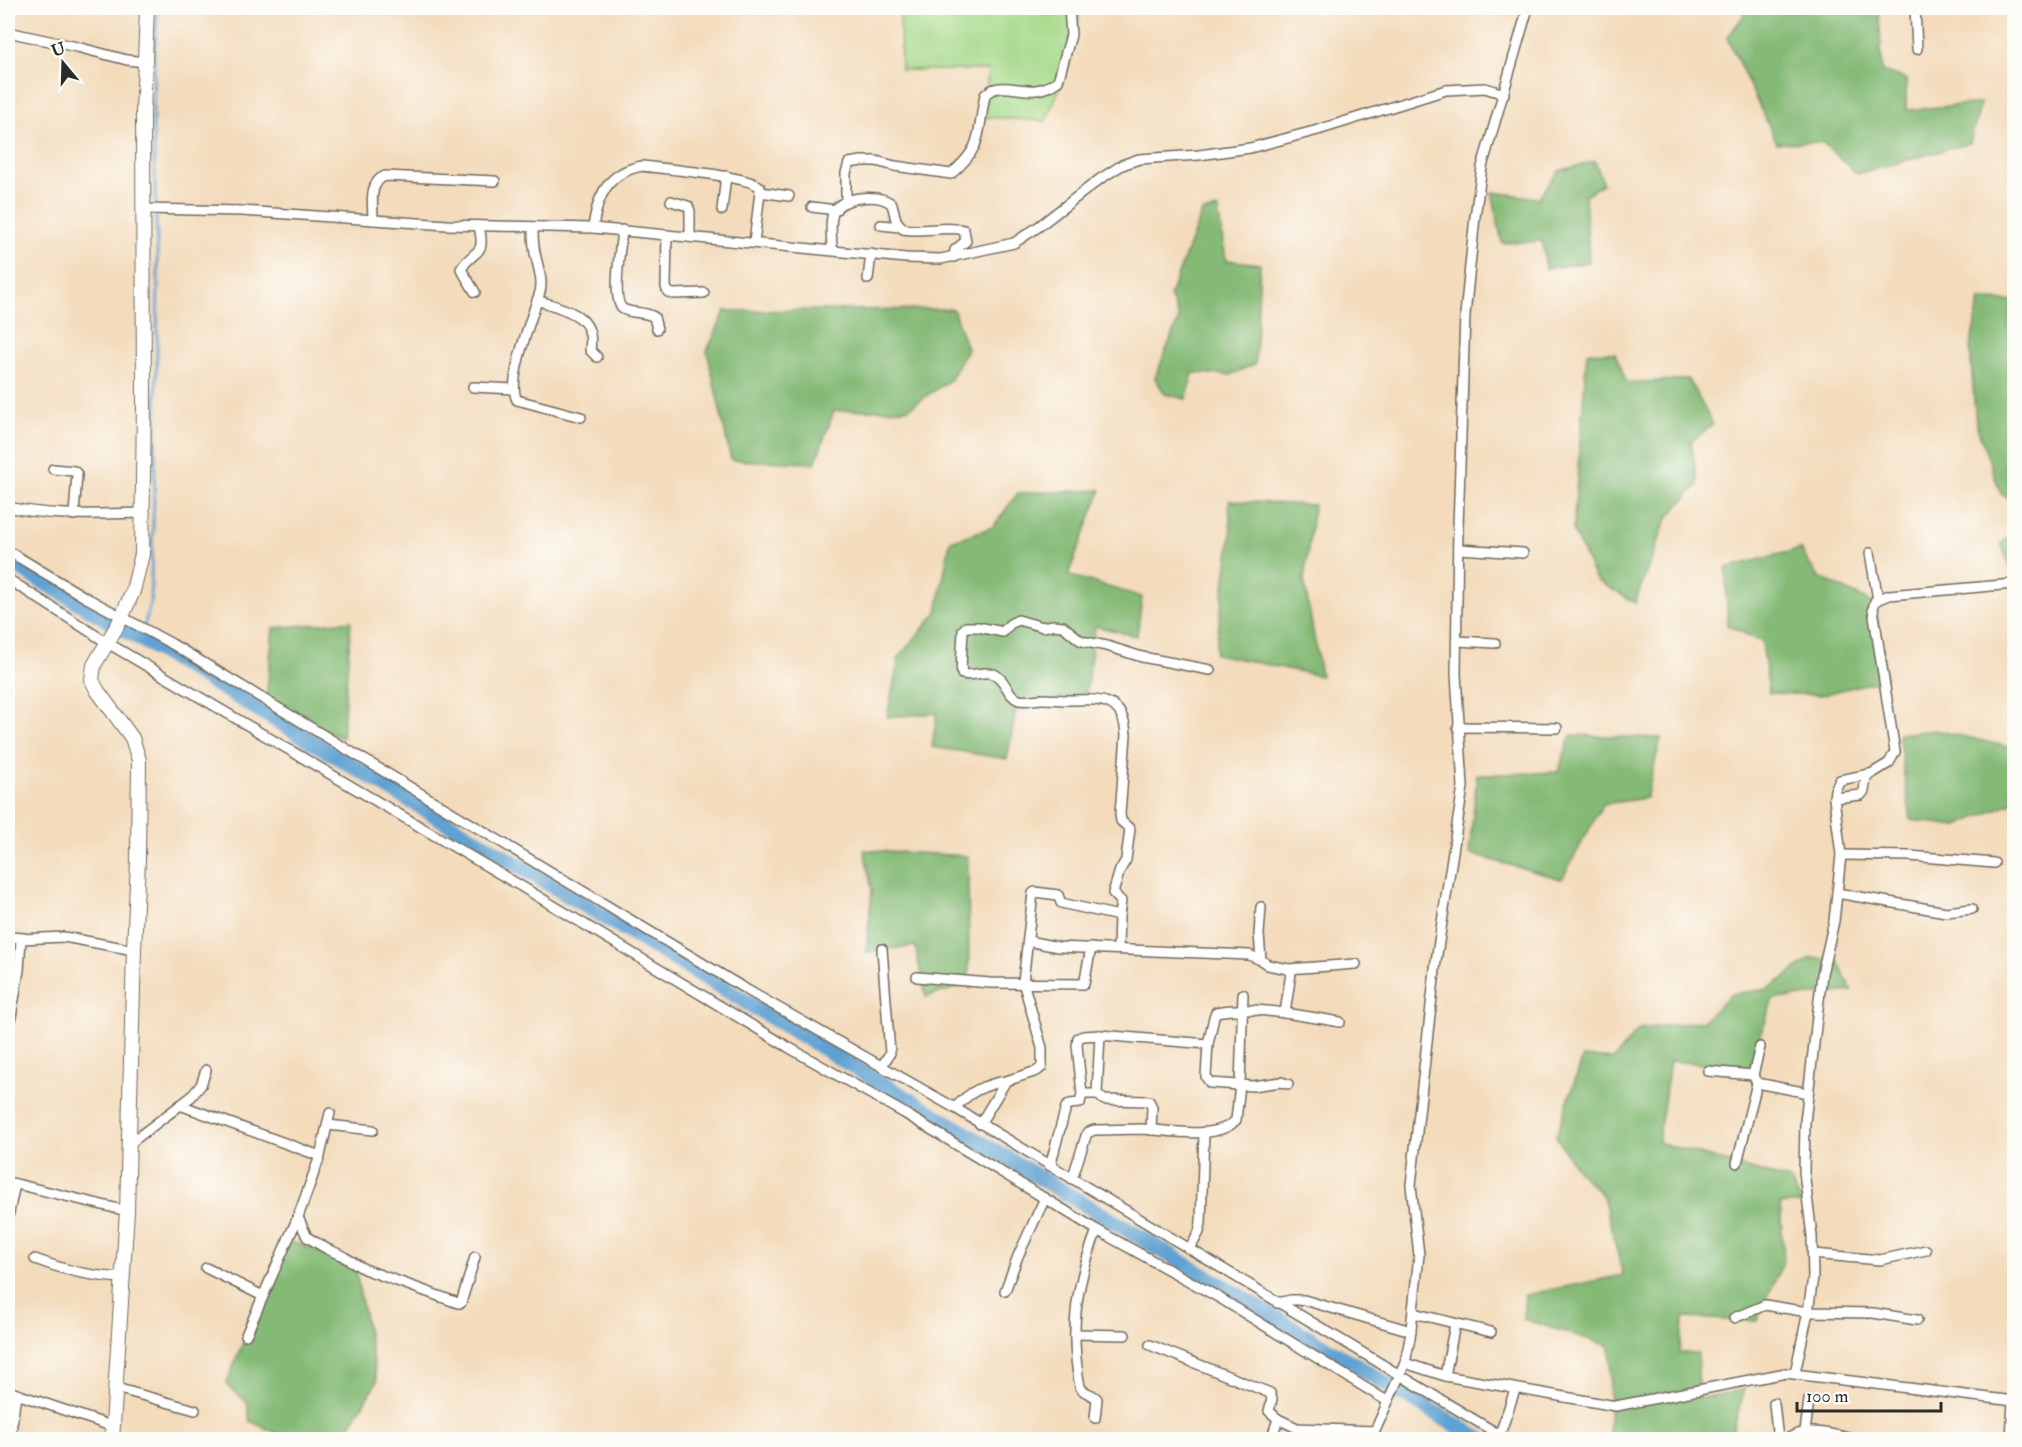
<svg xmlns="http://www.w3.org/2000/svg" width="2022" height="1447" font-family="'IM FELL Double Pica',serif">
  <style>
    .green { fill: #a6da8a; stroke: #68825a; stroke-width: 1.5 }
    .forest { fill: #84ba76; stroke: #587250; stroke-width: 1.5 }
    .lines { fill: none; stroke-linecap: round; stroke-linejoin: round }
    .stream { stroke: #5ea1d2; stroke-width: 3 }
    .river { stroke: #5ea1d2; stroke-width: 16 }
    .minor-casing { stroke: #71695d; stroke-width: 12 }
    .secondary-casing { stroke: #71695d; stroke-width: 16 }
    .minor { stroke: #fff; stroke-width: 9 }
    .secondary { stroke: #fff; stroke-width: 14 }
  </style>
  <rect width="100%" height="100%" fill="#fdfcf7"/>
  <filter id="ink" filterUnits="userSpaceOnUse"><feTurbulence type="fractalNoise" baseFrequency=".0167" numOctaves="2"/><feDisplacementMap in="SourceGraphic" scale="12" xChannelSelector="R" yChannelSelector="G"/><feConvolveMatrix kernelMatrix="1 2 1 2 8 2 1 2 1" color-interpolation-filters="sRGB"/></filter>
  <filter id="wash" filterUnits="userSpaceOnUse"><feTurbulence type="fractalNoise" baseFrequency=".008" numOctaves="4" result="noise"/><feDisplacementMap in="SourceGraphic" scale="24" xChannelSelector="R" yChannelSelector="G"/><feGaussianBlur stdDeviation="1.35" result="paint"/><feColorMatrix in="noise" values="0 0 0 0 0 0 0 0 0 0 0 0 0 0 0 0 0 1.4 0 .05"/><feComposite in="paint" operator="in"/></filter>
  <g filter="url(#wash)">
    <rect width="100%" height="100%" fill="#f3dbbb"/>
    <polygon class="green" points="900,8 1081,8 1068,67 1046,121 985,117 988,70 901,70"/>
    <g class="forest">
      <polygon points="1749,8 1879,8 1882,71 1906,79 1906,110 1981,103 1970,143 1857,174 1822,142 1777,143 1727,38"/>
      <polygon points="1595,161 1603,184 1585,195 1589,262 1546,269 1542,241 1502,243 1492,192 1538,198 1559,171"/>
      <polygon points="1218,209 1226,260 1260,264 1255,364 1230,375 1193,373 1186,399 1165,394 1155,378 1179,318 1170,295 1202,212"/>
      <polygon points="1980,300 2013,301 2008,327 2014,347 2014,500 2001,494 1976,424 1970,348"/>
      <polygon points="953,309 967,349 951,379 908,409 834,411 815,463 731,460 707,351 725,311"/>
      <polygon points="1587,352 1615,353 1627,383 1688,379 1713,424 1691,442 1698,485 1667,518 1635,603 1596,580 1573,531"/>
      <polygon points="1101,490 1068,575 1142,597 1137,636 1095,626 1086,693 1016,710 1007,759 932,747 937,713 887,717 899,657 937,612 950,541 993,527 1018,493"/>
      <polygon points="1229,501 1314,505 1304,580 1321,676 1215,654 1231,534"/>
      <polygon points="2014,531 2014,579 2001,544"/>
      <polygon points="1800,549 1817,576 1875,604 1886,679 1821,695 1769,693 1762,642 1727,625 1726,568"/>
      <polygon points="351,621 342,738 266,702 273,628"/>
      <polygon points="1935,730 2010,747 2013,802 1957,826 1911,820 1898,734"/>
      <polygon points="1571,735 1661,738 1646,798 1603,804 1562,879 1469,854 1477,775 1558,772"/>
      <polygon points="864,850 968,856 969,984 926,997 915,946 866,952 872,890"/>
      <polygon points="1812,958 1837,960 1852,991 1773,999 1749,1068 1670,1061 1658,1142 1791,1181 1802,1204 1780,1204 1784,1260 1757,1321 1684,1318 1679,1353 1698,1353 1698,1399 1745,1389 1730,1439 1609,1439 1610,1346 1523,1319 1525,1295 1623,1275 1603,1196 1577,1170 1556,1136 1583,1057 1614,1059 1639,1029 1703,1021 1731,994 1768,989"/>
      <polygon points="285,1240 354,1262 377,1381 342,1439 289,1439 250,1421 247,1402 226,1384"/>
    </g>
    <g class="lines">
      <polyline class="stream" points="141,639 150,604 155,471 158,277 153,123 154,51 158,8"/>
      <polyline class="river" points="8,561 141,639 983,1144 1481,1440"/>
    </g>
  </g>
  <g filter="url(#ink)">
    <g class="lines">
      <g class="minor-casing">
        <g id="minor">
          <polyline points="1915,8 1917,49"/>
          <polyline points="8,32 77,47 127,60 145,62"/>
          <polyline points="671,201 688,206 690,211 690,237"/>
          <path d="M 846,202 L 846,173 L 849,163 L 862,161 L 876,161 L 895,166 L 951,174 C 984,146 977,134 985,95 C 997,81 1019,92 1036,90 C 1045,89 1051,86 1058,81 L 1071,35 L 1069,8"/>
          <polyline points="812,207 836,210"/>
          <polyline points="144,209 242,211 447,225 593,228 906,258 941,259 1014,243 1038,227 1100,179 1122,165 1139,159 1199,155 1250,148 1318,130 1446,90 1485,88 1504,94"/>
          <polyline points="722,210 726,176"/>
          <path d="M 373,220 C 373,204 368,183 385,176 L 495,181"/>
          <polyline points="881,225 900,227"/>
          <path d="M 533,228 C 533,234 533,240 534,246 C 535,261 544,277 540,292 C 533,314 506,382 517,400 L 581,417"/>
          <path d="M 593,228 C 597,196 608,172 642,166 C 664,169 747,175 760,187 L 760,192"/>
          <path d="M 622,230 C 621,245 611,301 623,309 C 632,314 644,311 654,317 L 657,329"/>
          <polyline points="667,235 666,287 668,292 673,294 704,293"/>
          <polyline points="754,243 760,192 789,196"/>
          <path d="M 832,250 C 832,239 829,220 834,211 C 844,196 879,193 892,204 L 896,220 L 903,229 C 923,233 945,225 964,230 L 966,241 L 955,250 L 954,257"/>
          <polyline points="868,279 871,254"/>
          <path d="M 475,292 L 461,269 C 475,247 486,258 479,226"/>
          <path d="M 537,300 C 565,310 596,314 590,350 L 597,357"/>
          <polyline points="473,387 514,389"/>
          <polyline points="53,469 74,471 77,474 74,515"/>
          <path d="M 8,507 C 52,517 96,514 142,513"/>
          <polyline points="1458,549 1523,553"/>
          <polyline points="8,551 83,596 172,644 747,990 955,1108 1508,1440"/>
          <polyline points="1870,553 1878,600"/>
          <polyline points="8,579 106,642 519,885 788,1047 904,1113 1097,1230 1218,1297 1387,1401"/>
          <polyline points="1457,641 1495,643"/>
          <polyline points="1458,727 1557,728"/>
          <polyline points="1834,798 1835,790 1840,780 1870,774"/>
          <polyline points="1841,855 1910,856 1994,863"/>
          <polyline points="1837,893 1946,912 1972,909"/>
          <polyline points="1261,907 1259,934 1261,960 1268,965 1288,969 1291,973 1285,1013"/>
          <polyline points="8,937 24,938"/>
          <polyline points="1028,941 1058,947 1249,955 1261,960"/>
          <polyline points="1118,948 1119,916"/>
          <polyline points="1288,969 1356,964"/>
          <polyline points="917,977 990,983 1084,984 1091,948"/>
          <polyline points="11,1017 19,970 21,939 64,937 134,950"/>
          <path d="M 1208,1044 L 1214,1017 L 1216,1012 C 1254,1005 1302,1016 1340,1022"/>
          <polyline points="1760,1047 1753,1075 1757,1083 1808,1093"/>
          <polyline points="882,1066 890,1053 882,949"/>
          <polyline points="1708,1071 1753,1075"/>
          <polyline points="1082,1094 1077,1045 1078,1038 1083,1036 1100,1035 1208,1044 1206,1077 1210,1083 1253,1086 1281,1082 1288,1084"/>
          <polyline points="1097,1094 1104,1100 1149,1101 1152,1107 1151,1130"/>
          <polyline points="180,1105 320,1156 330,1113"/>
          <path d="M 955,1108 C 970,1091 984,1085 1006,1081"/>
          <path d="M 980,1124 L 1006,1081 L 1037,1071 L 1042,1067 L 1042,1048 L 1023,982 L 1033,893 L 1035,892 L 1058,895 L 1061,903 L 1119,916 L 1121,901 L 1113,893 L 1120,870 L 1126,860 L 1130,829 L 1121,821 L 1120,814 L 1126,735 C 1124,698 1101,699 1070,700 C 1061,700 1051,699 1042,699 C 1035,699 1026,702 1019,700 C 1007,696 1006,679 994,674 C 984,670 973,677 962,674 C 960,669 963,638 963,630 L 966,627 L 978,627 L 1003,632 L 1010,624 L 1018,620 L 1043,627 L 1053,625 L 1063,626 L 1080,640 L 1086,642 L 1107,646 L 1142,657 L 1210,670"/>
          <polyline points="328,1125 373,1130"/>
          <polyline points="129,1144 191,1097 201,1085 206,1070"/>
          <polyline points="320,1156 298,1217 307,1237 327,1249 341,1255 364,1269 458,1303 461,1303 475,1257"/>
          <polyline points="1737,1163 1757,1083"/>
          <polyline points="1050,1166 1066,1107 1070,1104 1080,1103 1082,1094 1097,1094 1100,1035"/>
          <path d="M 1072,1179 L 1087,1133 L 1094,1130 C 1109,1130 1125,1129 1141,1129 C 1167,1130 1217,1141 1236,1120 L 1240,1085 L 1243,994"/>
          <polyline points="8,1182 127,1211"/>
          <polyline points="8,1217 15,1184"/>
          <polyline points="1190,1249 1199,1232 1201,1223 1204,1132"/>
          <polyline points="1813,1254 1880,1260 1926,1250"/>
          <path d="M 35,1259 C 67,1271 89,1276 124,1278"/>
          <polyline points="206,1268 263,1296"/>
          <polyline points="1005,1291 1018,1256 1045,1198"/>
          <polyline points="1277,1303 1291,1300 1304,1300 1411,1331"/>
          <polyline points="1413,1313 1491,1332"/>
          <polyline points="1734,1318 1765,1305 1808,1312 1873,1313 1917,1320"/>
          <polyline points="1075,1334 1125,1335"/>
          <polyline points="246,1335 298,1217"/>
          <polyline points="1150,1345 1270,1393 1272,1399 1269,1411 1278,1419 1297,1428 1374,1431"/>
          <polyline points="1405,1363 1445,1376 1616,1406 1786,1373 2014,1401"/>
          <polyline points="1795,1373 1808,1312 1813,1277 1812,1236 1804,1172 1805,1122 1822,974 1834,921 1837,893 1841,855 1834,798 1861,795 1864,791 1866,777 1889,763 1895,752 1873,609 1875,601 1889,595 2014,584"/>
          <polyline points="1445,1376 1455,1324"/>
          <polyline points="116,1388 195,1410"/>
          <polyline points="8,1391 114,1427"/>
          <polyline points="1774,1403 1778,1440"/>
          <path d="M 1095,1418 L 1097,1399 C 1092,1393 1084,1394 1080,1387 C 1069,1328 1076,1285 1097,1230"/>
          <polyline points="1805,1432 1809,1400"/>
          <polyline points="1500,1434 1515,1390"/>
          <polyline points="10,1440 16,1394"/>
          <polyline points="1271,1440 1278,1419"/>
          <polyline points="1371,1440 1405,1363 1410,1338 1419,1255 1411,1185 1436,961 1463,787 1456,674 1458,527 1465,315 1475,217 1482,167 1528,8"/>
          <path d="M 1786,1440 C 1806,1425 1835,1435 1857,1440"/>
          <polyline points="2011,1440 2013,1401"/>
        </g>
      </g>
      <g class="secondary-casing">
        <polyline id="secondary" points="112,1440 127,1211 134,950 138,860 139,760 132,738 97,690 92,680 94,665 120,621 133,591 142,554 144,404 143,114 147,8"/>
      </g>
      <use href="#minor" class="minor"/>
      <use href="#secondary" class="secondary"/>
    </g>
  </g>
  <rect width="2022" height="1447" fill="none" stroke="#fdfcf7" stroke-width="30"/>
  <g transform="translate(63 63) rotate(341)" stroke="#fdfcf7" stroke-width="4.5" paint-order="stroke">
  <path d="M0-4.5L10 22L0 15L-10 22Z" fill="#2b2b2b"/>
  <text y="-9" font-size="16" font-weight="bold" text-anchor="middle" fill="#2b2b2b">U</text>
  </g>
  <path d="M1797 1402v9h144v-9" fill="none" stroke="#2b2b2b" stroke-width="3"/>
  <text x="1806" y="1402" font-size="18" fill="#2b2b2b" stroke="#fdfcf7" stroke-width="4.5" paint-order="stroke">100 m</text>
</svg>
